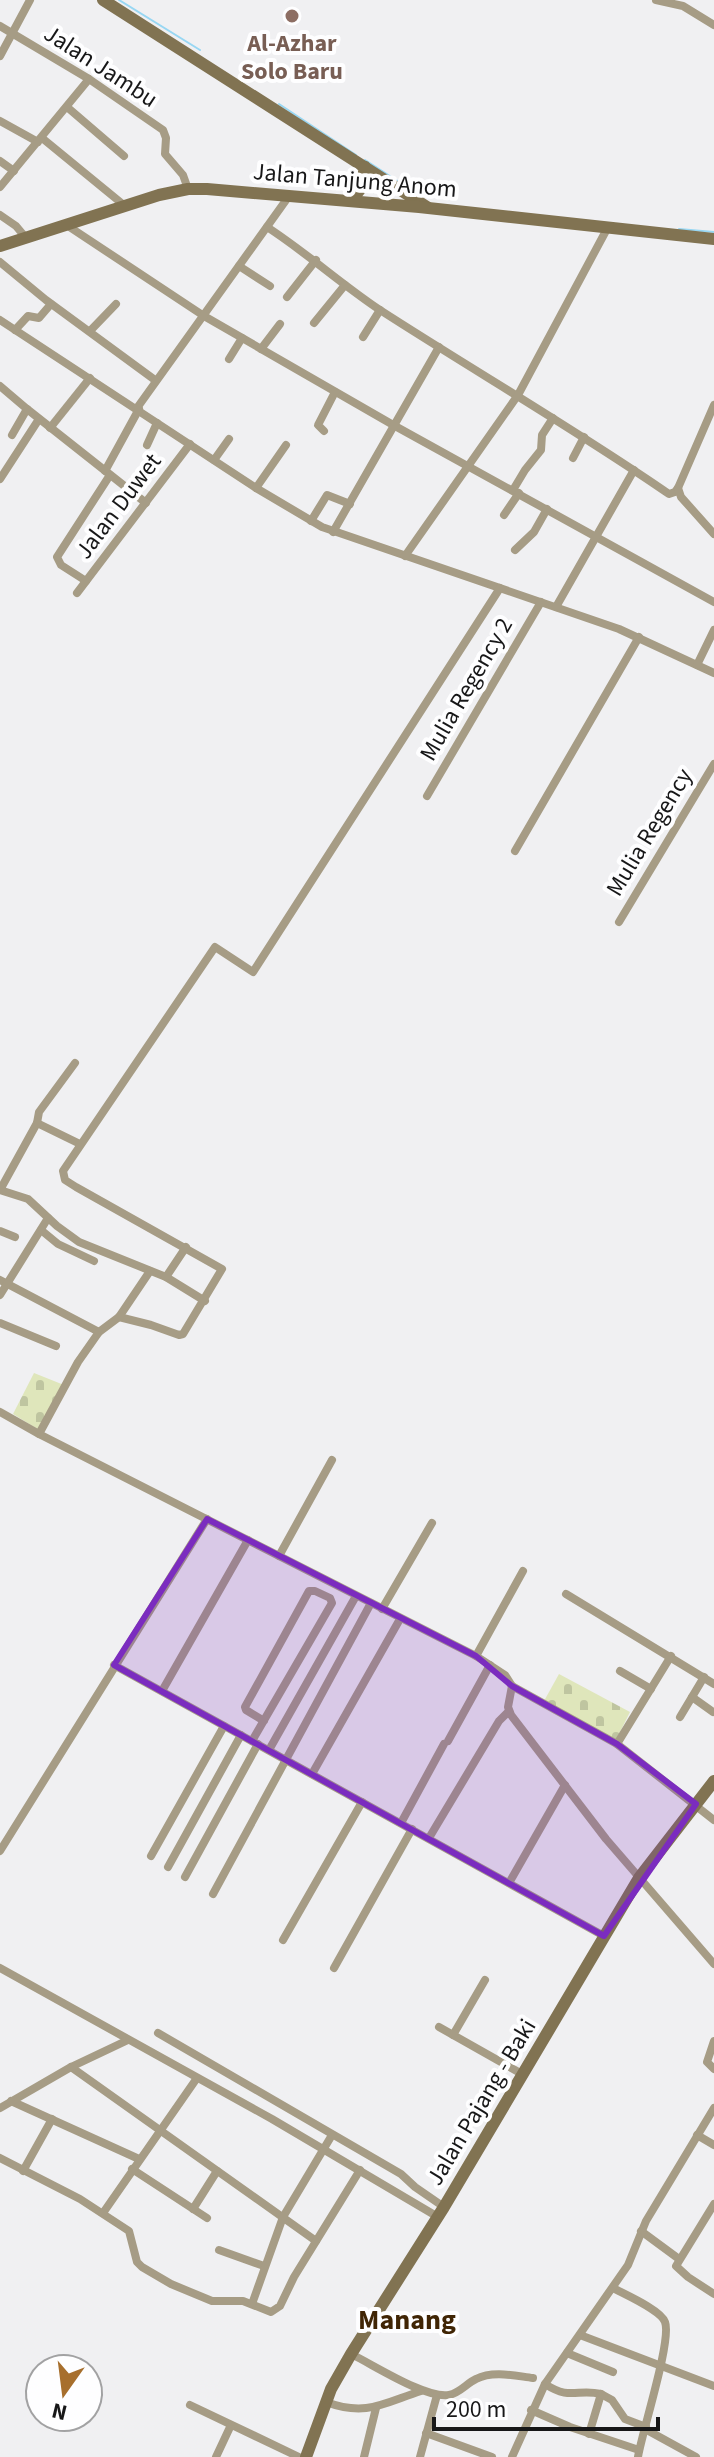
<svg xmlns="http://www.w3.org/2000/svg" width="714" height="2457" font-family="'Source Sans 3',sans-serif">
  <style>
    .cemetery { fill: url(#cemetery-stones) }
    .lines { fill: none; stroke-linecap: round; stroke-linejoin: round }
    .stream { stroke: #98d7f3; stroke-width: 2 }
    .street { stroke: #a69c85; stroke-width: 8 }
    .secondary { stroke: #817352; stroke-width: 12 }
    .marked { fill: #7b2cbf; fill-opacity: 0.2; stroke: #7b2cbf; stroke-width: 6; stroke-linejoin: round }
    .education-dot { fill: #8d6e63; stroke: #fefeff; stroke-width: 3 }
    .labels { text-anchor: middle; stroke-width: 8; stroke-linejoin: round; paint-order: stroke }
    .education-label { font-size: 24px; font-weight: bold; fill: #785e54; stroke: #fefeff }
    .street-label { font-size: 24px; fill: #171718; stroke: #fefeff }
    .quarter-label { font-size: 28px; font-weight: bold; fill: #402505; stroke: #fefeff }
  </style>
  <defs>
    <pattern id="cemetery-stones" width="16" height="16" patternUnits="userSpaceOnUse" patternTransform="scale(2)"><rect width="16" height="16" fill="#dfe6bb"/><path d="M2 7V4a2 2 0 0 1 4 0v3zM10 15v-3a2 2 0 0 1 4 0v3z" fill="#bfc5a0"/></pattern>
  </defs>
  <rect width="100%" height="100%" fill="#f0f0f2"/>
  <g class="cemetery">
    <polygon points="34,1373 64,1385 39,1430 13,1414"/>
    <polygon points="559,1674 630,1712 616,1740 544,1701"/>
  </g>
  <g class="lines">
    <g class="stream">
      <polyline points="119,0 200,50"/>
      <polyline points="279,104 356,155"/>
      <polyline points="365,160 410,189"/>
      <polyline points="679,229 714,232"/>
    </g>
    <g class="street">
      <polyline points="656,0 683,6 714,25"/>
      <polyline points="0,26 89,79 163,130 166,138 165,154 183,175 188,189"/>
      <polyline points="0,56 30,0"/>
      <polyline points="67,107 124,156"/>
      <polyline points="0,121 38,142"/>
      <polyline points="42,138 125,206"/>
      <polyline points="0,161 14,171"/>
      <polyline points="0,187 89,79"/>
      <polyline points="0,215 16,226 26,238"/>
      <polyline points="68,226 204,316 395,426 714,602"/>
      <path d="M 267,227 C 307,253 341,284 380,310 C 476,372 575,429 669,494 L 675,492 L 678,488"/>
      <polyline points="0,262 46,300 155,380"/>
      <polyline points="239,266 270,286"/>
      <polyline points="287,297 316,260"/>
      <polyline points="0,320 256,488 322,527 619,629 714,673"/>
      <polyline points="314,323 345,285"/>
      <polyline points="15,330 28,316 39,318 51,304"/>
      <polyline points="90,331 116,304"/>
      <polyline points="363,337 380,310"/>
      <polyline points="261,349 280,324"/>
      <polyline points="229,359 242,338"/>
      <polyline points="0,386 27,409 146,503"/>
      <polyline points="714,405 678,488 681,497 714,534"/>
      <polyline points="137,408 289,196"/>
      <polyline points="50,428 90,378"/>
      <polyline points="324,431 318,425 335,392"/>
      <polyline points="12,435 27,409"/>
      <polyline points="147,445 157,423"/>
      <polyline points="573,458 584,437"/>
      <polyline points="214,460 229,439"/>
      <polyline points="105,471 139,409"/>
      <polyline points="0,479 39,419"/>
      <polyline points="256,488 286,445"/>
      <polyline points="513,490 525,470 541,450 542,435 553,418"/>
      <polyline points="504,515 519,493"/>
      <polyline points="311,521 327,495 350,504"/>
      <polyline points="333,532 439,347"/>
      <polyline points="515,550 534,532 547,509"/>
      <polyline points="405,556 518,395 608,227"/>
      <polyline points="86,581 61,565 57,557 110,475"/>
      <polyline points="77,593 190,444"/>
      <polyline points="556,607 634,470"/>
      <polyline points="697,665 714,630"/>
      <polyline points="427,796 541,602"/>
      <polyline points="515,851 639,637"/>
      <polyline points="619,922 714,764"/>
      <polyline points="37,1123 39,1112 75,1063"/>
      <polyline points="80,1144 37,1123 0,1190 28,1199 57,1226 79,1242 166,1277 205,1301"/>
      <polyline points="41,1230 58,1244 94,1261"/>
      <polyline points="0,1231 15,1237"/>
      <polyline points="166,1277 186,1247"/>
      <polyline points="0,1280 99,1332"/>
      <polyline points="0,1295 48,1218"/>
      <polyline points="119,1317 151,1325 179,1335 183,1334 222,1269 76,1187 65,1180 63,1171 215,947 253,972 500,588"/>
      <polyline points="0,1323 56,1346"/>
      <polyline points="0,1412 39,1434 476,1656 505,1675 512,1686 617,1744 714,1820"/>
      <polyline points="39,1434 78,1362 99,1332 119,1317 150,1271"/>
      <polyline points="279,1556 332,1460"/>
      <polyline points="566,1594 714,1684"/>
      <polyline points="382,1609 432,1523"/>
      <polyline points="476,1656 523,1571"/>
      <polyline points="114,1665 604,1936"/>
      <polyline points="620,1671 651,1689"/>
      <polyline points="512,1686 508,1707 511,1715 606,1839 714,1964"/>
      <polyline points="162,1691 248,1540"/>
      <polyline points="692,1697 713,1712"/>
      <polyline points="680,1717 704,1677"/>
      <polyline points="252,1741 332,1603 330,1598 315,1591 309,1591 245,1707 246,1710 264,1721"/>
      <polyline points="448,1741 490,1665"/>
      <polyline points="617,1744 671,1656"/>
      <polyline points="269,1750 356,1596"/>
      <polyline points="312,1774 400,1619"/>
      <polyline points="401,1823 444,1744"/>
      <polyline points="429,1838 499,1721 509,1711"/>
      <polyline points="0,1851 207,1519"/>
      <polyline points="151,1856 224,1726"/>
      <polyline points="168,1867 241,1735"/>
      <polyline points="185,1877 258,1744"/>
      <polyline points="509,1883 565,1785"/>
      <polyline points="213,1894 371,1603"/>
      <polyline points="283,1940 362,1802"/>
      <polyline points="0,1968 272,2119 438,2217"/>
      <polyline points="334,1968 412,1829"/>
      <polyline points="439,2027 522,2074"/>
      <polyline points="158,2033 401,2174 415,2187 444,2207"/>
      <polyline points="453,2035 485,1980"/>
      <polyline points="714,2041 707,2062 714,2069"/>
      <polyline points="71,2067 316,2241"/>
      <polyline points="11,2101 139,2159"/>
      <polyline points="0,2108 71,2067 128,2040"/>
      <polyline points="697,2135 714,2145"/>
      <polyline points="0,2158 80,2199 129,2231 137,2262 142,2267 171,2284 212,2301 243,2301 271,2312 280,2306 294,2277 360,2170"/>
      <polyline points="132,2169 207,2218"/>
      <polyline points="23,2171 52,2119"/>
      <polyline points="714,2204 676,2266 688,2277 714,2294"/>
      <polyline points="193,2209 217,2171"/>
      <polyline points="103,2213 197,2078"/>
      <polyline points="641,2231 679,2259"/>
      <polyline points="219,2250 264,2266"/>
      <path d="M 613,2288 C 624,2294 661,2310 665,2322 C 672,2340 642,2432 638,2457"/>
      <polyline points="252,2304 283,2217 332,2135"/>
      <polyline points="580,2335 714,2386"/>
      <polyline points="567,2353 613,2372"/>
      <path d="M 351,2354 C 374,2365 426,2399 449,2395 C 460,2393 467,2383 476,2379 C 493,2370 516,2376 533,2378"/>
      <path d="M 545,2384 C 571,2401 577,2388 601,2394 L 589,2434"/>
      <polyline points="601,2394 612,2400 625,2419 646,2427"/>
      <path d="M 326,2402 C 366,2417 384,2403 421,2391"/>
      <polyline points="190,2405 299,2457"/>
      <polyline points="531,2410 570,2427 639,2450"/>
      <polyline points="645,2429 696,2457"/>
      <polyline points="426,2433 492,2457"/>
      <polyline points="216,2457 231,2425"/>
      <polyline points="364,2457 376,2408"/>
      <polyline points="420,2457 437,2395"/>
      <polyline points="512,2457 545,2384 628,2265 646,2221 714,2108"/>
    </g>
    <g class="secondary">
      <polyline points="103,0 427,207"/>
      <polyline points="351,201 361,188 365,167"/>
      <polyline points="0,246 159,195 188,189 207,189 419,207 714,239"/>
      <polyline points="306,2457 331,2389 351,2354 444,2207 639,1878 714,1781"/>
    </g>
  </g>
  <path class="marked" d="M 207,1519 L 476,1656 L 512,1686 L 617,1744 L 696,1804 L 604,1936 L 114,1665 Z"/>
  <circle class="education-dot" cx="292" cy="16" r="8"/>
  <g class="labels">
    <g class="education-label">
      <text x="292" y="51">Al-Azhar<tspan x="292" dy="28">Solo Baru</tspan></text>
    </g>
    <g class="street-label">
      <text transform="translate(101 66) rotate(33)" y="8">Jalan Jambu</text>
      <text transform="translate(355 180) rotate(5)" y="8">Jalan Tanjung Anom</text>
      <text transform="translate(118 506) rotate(-53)" y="8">Jalan Duwet</text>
      <text transform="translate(466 689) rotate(-60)" y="8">Mulia Regency 2</text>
      <text transform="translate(649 832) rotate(-59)" y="8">Mulia Regency</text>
      <text transform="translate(481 2102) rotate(-59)" y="8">Jalan Pajang - Baki</text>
    </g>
    <g class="quarter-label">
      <text x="407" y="2329">Manang</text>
    </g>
  </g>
  <g transform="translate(64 2393) rotate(194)"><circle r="38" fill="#fefeff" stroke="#a2a2a3" stroke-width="2"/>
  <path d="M0-6L14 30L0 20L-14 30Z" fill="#a76f2d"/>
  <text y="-12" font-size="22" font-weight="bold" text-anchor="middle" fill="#171718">N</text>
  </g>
  <path d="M434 2417v12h224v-12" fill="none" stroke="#171718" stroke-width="4"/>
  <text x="446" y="2417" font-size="24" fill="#171718" stroke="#fefeff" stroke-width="6" paint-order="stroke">200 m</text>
</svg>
